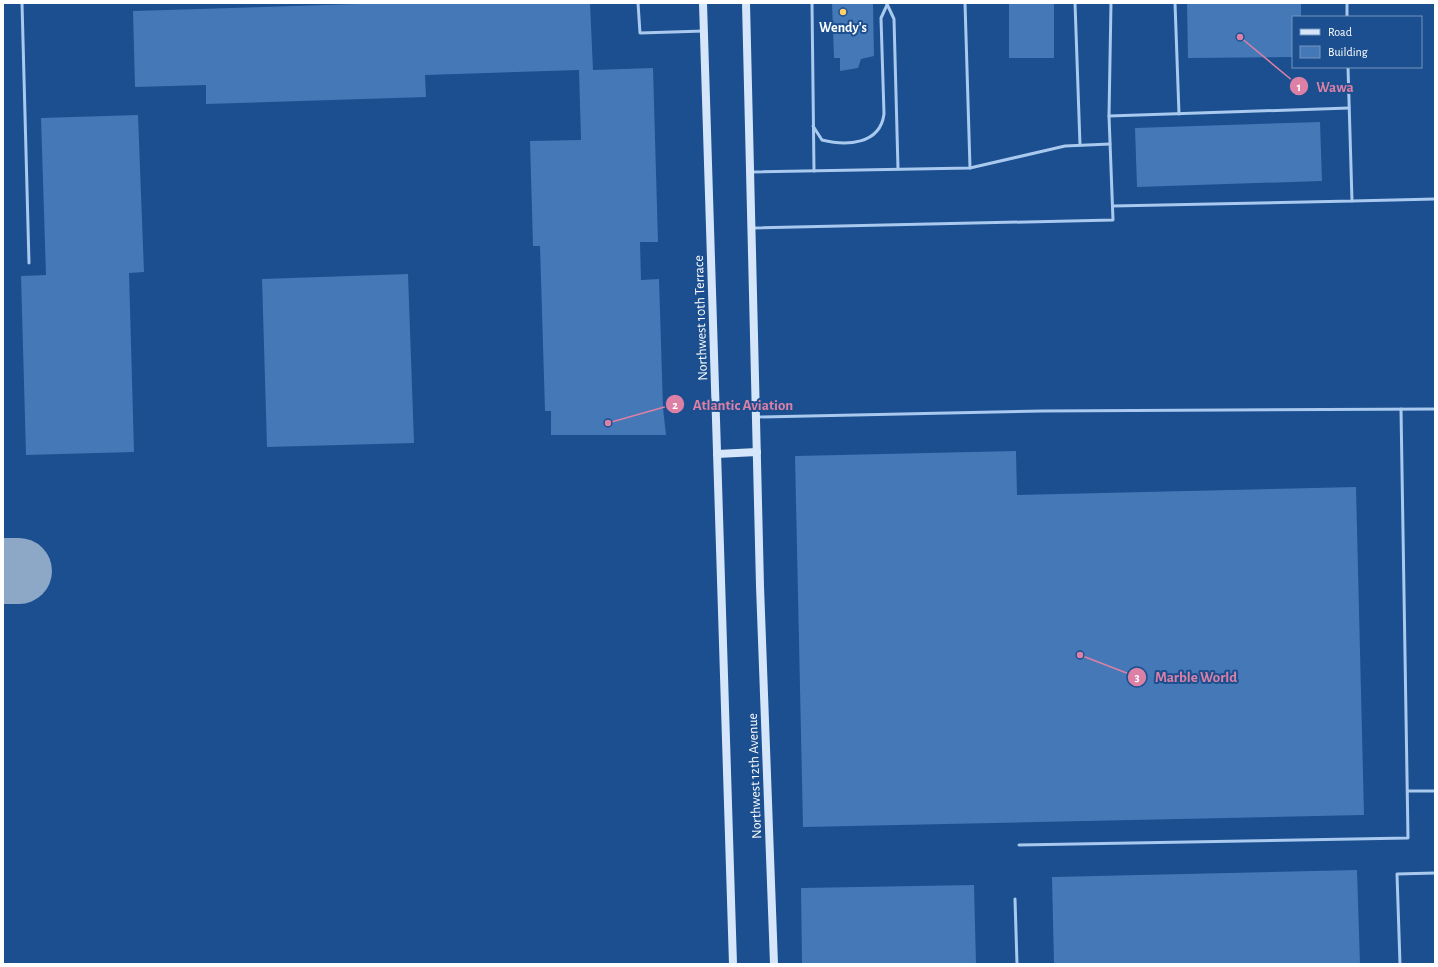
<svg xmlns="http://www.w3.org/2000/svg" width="1438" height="967" font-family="'Alegreya Sans',sans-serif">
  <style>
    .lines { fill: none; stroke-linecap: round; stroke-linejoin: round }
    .taxiway { stroke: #8da7c7; stroke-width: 66 }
    .building { fill: #4478b7 }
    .lane { stroke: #a9c9ee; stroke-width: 3 }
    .secondary { stroke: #d6e6fa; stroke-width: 8 }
    .poi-dot { fill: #ffd166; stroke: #1b4f8f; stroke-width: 1.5 }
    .labels { text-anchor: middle; stroke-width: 4; stroke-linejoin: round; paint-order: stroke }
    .poi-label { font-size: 14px; font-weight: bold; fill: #fff; stroke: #1b4f8f }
    .street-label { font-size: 14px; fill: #fff; stroke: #1b4f8f }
    .leader { fill: none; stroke: #dd80a5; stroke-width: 1.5 }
    .callout-dot { fill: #dd80a5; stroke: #1b4f8f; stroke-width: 1.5 }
    .mark-label { font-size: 12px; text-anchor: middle; font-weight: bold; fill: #fff }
    .callout-label { font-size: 15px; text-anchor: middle; font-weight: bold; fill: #dd80a5; stroke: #1b4f8f; stroke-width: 4; stroke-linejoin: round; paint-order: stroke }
  </style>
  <rect width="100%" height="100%" fill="#1b4f8f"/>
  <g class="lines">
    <polyline class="taxiway" points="3,571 19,571"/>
  </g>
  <g class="building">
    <polygon points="389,3 590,3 593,70 653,68 658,242 640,242 641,280 659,279 663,408 666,435 551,435 551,411 545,411 540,246 533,246 530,141 581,140 579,70 425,75 426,97 206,104 206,85 135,87 133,11"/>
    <polygon points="832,3 873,3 874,56 861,59 858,68 840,71 840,58 834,58"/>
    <rect x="1009" y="3" width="45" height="55"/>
    <polygon points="1187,3 1301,3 1301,17 1293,17 1293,57 1188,58"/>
    <polygon points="138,115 144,272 129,273 134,452 26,455 21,276 46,275 41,118"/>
    <polygon points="1320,122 1322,181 1137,187 1135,128"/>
    <polygon points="408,274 414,443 267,447 262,279"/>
    <polygon points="1016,451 1017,495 1356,487 1364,815 803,827 795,456"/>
    <polygon points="1357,870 1360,964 1054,964 1052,877"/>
    <polygon points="974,885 976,964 802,964 801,888"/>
  </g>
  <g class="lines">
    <g class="lane">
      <polyline points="22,3 29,263"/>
      <polyline points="638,3 640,33 704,31"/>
      <polyline points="812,3 814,171"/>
      <polyline points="965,3 970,168"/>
      <polyline points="1075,3 1080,145"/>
      <polyline points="1175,3 1179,114"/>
      <polyline points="1347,3 1347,17"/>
      <polyline points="887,4 894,19 898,169"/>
      <polyline points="1109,116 1349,108"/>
      <path d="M 813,126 L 822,140 C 846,146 880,145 884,114 L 881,18 L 887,5"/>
      <polyline points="750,172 970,168 1065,146 1110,144"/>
      <polyline points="1352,201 1435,199"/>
      <polyline points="1113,206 1352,201 1348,67"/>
      <polyline points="752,228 1113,220 1109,116 1111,3"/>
      <polyline points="757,417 1042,411 1435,409"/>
      <polyline points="1408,791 1435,791"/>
      <polyline points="1019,845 1408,838 1401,409"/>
      <polyline points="1015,899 1017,964"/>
      <polyline points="1400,964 1397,874 1435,873"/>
    </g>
    <g class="secondary">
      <polyline points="703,3 733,964"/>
      <polyline points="746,3 760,586 774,964"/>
      <polyline points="717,454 757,452"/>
    </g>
  </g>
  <circle class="poi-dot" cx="843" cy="12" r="4"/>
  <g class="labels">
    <g class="poi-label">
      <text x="843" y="32">Wendy's</text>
    </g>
    <g class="street-label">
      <text transform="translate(700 318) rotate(-92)" y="5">Northwest 10th Terrace</text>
      <text transform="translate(754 776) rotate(-92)" y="5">Northwest 12th Avenue</text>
    </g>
  </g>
  <path class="leader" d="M1240 37L1299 86M608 423L675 404M1080 655L1137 677"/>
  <g class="callout-dot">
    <circle cx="1240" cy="37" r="4"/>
    <circle cx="608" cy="423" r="4"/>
    <circle cx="1080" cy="655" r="4"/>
    <circle cx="1299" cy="86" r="10"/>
    <circle cx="675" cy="404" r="10"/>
    <circle cx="1137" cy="677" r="10"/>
  </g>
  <g class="mark-label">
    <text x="1299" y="91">1</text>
    <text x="675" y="409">2</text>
    <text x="1137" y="681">3</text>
  </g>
  <g class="callout-label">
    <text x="1335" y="92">Wawa</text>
    <text x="743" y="410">Atlantic Aviation</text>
    <text x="1196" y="682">Marble World</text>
  </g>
  <rect width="1438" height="967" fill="none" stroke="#ffffff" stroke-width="8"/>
  <rect x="1292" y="16" width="130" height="52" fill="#1b4f8f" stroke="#7695bc"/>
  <rect x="1300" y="29" width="20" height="6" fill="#d6e6fa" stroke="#7695bc"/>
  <text x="1328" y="36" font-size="12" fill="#ffffff">Road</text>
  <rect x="1300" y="46" width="20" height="12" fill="#4478b7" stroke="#7695bc"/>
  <text x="1328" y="56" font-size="12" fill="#ffffff">Building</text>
</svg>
